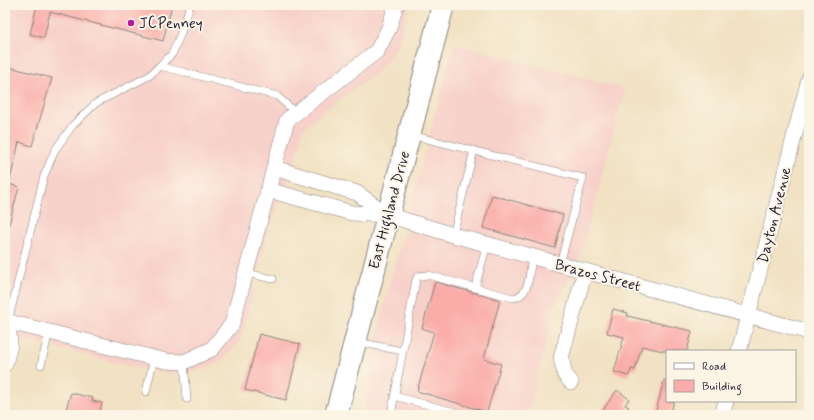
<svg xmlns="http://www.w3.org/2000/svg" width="814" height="420" font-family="Mynerve,sans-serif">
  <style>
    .built { fill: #f7d0c9 }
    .building { fill: #faaca9 }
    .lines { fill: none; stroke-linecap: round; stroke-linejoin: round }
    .lane-casing { stroke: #8a827f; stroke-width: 8 }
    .street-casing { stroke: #8a827f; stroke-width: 16 }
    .primary-casing { stroke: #8a827f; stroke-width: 24 }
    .lane { stroke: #fff; stroke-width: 7 }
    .street { stroke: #fff; stroke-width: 15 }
    .primary { stroke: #fff; stroke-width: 22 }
    .poi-dot { fill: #b5179e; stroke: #fcf5e5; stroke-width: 1.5 }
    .labels { text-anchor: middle; stroke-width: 4; stroke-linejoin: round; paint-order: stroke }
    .poi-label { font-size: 15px; fill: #22223b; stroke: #fcf5e5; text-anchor: start }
    .street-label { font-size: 15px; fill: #22223b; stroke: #fcf5e5 }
  </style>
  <rect width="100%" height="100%" fill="#fcf5e5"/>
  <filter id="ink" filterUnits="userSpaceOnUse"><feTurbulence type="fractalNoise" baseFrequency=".025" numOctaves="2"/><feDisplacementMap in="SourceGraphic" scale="8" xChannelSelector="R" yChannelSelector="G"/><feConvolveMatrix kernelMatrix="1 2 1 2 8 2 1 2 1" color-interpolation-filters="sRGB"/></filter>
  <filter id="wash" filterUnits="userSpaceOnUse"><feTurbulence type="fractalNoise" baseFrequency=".012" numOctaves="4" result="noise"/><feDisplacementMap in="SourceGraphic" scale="16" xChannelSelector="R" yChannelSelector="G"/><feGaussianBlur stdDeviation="0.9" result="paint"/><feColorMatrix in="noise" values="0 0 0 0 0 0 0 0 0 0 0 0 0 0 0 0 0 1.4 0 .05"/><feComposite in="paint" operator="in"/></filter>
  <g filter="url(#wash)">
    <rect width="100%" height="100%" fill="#f1e2c3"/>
    <g class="built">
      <polygon points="5,5 409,5 398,46 380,70 325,110 302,131 300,145 269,229 241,339 223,360 202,370 168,373 132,367 5,334"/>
      <polygon points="454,44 625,89 581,254 555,306 528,415 363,415 382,313"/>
    </g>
    <g id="blocks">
      <g class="building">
        <polygon points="37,5 172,5 163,41 50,12 44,38 30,34"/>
        <polygon points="5,66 52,78 32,146 19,142 9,184 19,187 8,228 5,228"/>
        <polygon points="492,195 563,215 555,248 483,228"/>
        <polygon points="435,282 500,300 484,359 501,364 487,412 417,391 434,332 422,328"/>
        <polygon points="613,309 628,313 627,316 692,331 687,351 663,351 642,346 635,370 631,369 629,376 614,372 624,337 607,333"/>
        <polygon points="259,334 300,344 286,400 245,390"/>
        <polygon points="664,380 667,381 667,401 674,401 670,415 655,415"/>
        <polygon points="617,390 629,399 625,405 629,407 623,415 610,415 603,410"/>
        <polygon points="71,393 93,398 92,401 102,403 99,415 64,415"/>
      </g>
    </g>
  </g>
  <g filter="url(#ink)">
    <use href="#blocks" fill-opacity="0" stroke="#8a827f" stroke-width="1"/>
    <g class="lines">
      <g class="lane-casing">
        <g id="lane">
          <polyline points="160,66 277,96 296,113"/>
          <polyline points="411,135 583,178 560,264"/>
          <polyline points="453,235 474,150"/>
          <polyline points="246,273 273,279"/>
          <polyline points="475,288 487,244"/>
          <polyline points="8,322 44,176 55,150 73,125 96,103 149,76 172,54 181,33 190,5"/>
          <polyline points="358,342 402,351"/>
          <polyline points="184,362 187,399"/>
          <polyline points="41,365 49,332"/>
          <polyline points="146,392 154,358"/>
          <polyline points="394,396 466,415"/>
          <path d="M 391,415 L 416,280 L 418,276 L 428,275 L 513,298 C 531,296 529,271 532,257"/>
        </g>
      </g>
      <g class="street-casing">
        <g id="street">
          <polyline points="274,168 357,193 388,215"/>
          <polyline points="268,190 352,213 388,215 453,235 809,332"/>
          <polyline points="5,321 166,361 184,362 212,349 232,324 287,120 377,51 389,28 396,5"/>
          <polyline points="739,351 809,79"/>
          <polyline points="5,364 10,345 8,322"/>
          <polyline points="571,382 565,375 561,358 585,271"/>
          <polyline points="722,415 726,401"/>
        </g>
      </g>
      <g class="primary-casing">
        <polyline id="primary" points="336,415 443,5"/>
      </g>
      <use href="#lane" class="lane"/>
      <use href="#street" class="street"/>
      <use href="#primary" class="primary"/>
    </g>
  </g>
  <circle class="poi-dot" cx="131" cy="23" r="4"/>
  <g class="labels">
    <g class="poi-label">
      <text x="139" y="28">JCPenney</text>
    </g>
    <g class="street-label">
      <text transform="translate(389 210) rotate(-75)" y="5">East Highland Drive</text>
      <text transform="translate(774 215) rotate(-76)" y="5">Dayton Avenue</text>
      <text transform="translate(598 275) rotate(15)" y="5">Brazos Street</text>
    </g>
  </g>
  <rect width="814" height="420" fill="none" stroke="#fcf5e5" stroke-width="20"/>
  <rect x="666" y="350" width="130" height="52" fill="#fcf5e5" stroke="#a5a1a1"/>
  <rect x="674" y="363" width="20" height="6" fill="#ffffff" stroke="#a5a1a1"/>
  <text x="702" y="370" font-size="12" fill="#22223b">Road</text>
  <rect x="674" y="380" width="20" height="12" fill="#faaca9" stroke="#a5a1a1"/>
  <text x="702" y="390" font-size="12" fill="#22223b">Building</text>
</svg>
